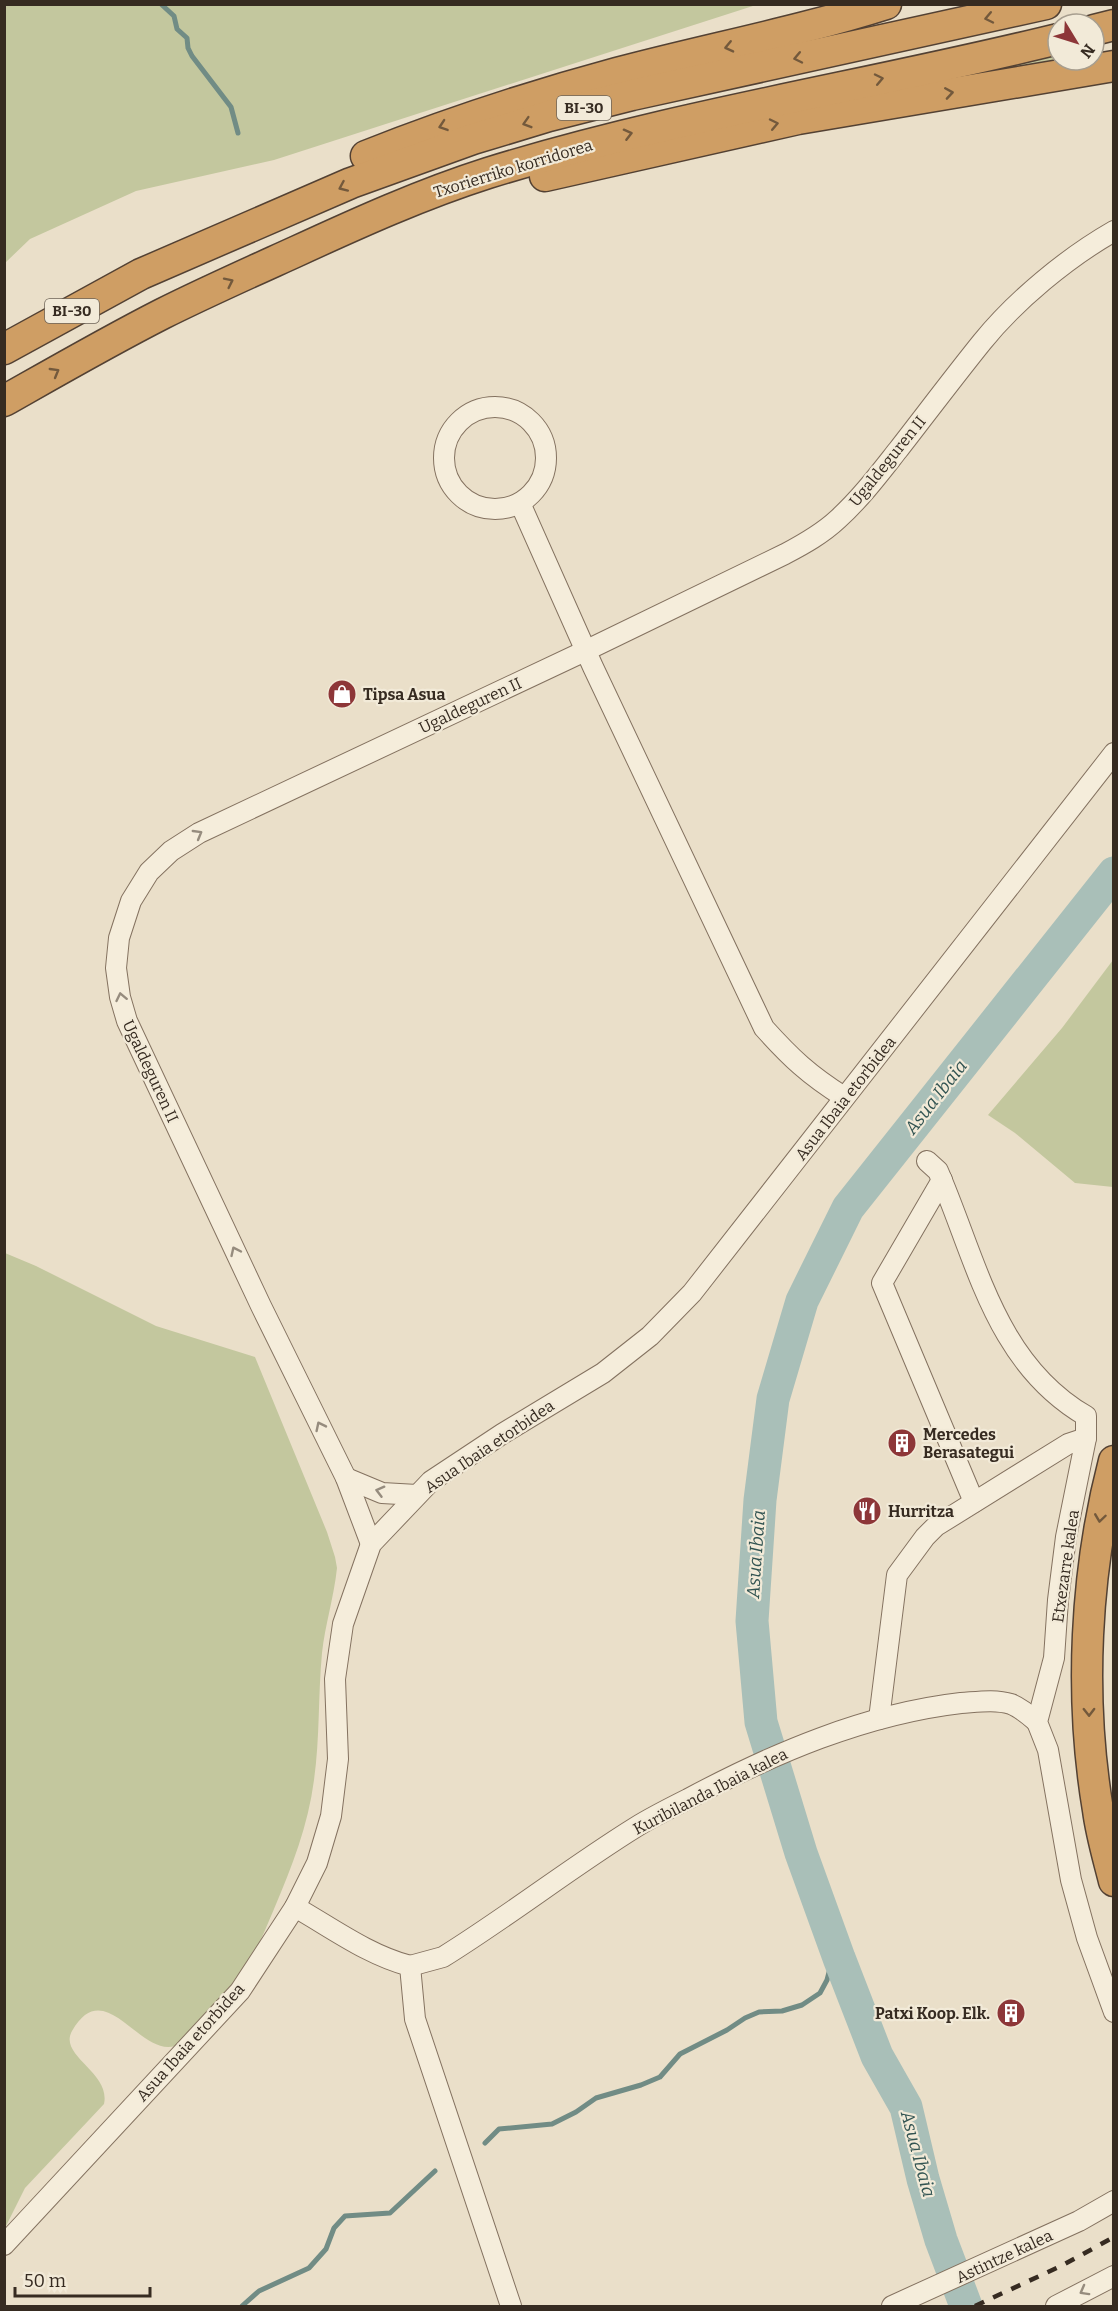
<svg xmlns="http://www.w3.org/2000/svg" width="1118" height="2311" font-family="Bitter,serif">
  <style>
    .green { fill: #c3c79e }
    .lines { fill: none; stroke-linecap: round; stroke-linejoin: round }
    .stream { stroke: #718c85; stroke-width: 5 }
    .river { stroke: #a9bfb8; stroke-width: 33 }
    .minor-casing { stroke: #847260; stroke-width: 22 }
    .highway-casing { stroke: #534133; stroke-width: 33 }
    .minor { stroke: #f5eddb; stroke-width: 20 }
    .highway { stroke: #cf9e64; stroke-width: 30 }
    .rail { stroke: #362b21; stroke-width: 4.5; stroke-dasharray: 10 10; stroke-linecap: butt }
    .oneway { stroke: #73593c }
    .oneway2 { stroke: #968c7e }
    .labels { text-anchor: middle; stroke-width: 4.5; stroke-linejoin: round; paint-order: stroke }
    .shield { fill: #f2ead8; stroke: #6e6458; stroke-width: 1.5 }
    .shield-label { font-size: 15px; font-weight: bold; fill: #362b21 }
    .street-label { font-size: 16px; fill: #362b21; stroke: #f2ead8 }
    .poi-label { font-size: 16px; font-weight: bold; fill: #362b21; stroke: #f2ead8; text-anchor: start }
    .water-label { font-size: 18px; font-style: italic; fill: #325452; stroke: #f2ead8 }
  </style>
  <rect width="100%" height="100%" fill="#eadfc9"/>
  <g class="green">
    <polygon points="5,4 756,4 756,5 274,160 136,191 30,239 5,263"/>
    <polygon points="1058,53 1058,60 1064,60 979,74"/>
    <polygon points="1113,960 1113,1187 1075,1183 1015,1133 988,1115 1062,1028"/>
    <path d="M 5,1253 L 36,1266 L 156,1326 L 255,1357 L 327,1532 L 335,1557 L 337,1568 C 334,1597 325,1625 322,1653 C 318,1695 320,1738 314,1780 C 308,1826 292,1866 274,1909 C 263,1935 252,1962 236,1986 C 229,1997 217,2006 208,2015 C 199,2024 187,2042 175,2046 C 139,2057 105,1973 72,2031 C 58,2056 111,2072 104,2104 L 25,2188 L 5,2228 Z"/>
  </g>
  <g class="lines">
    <g class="stream">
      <polyline points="161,4 174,16 177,29 187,38 188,48 192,56 231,107 238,133"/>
      <polyline points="485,2143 499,2129 552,2124 576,2112 596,2098 641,2085 660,2077 680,2054 727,2030 745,2018 759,2012 782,2011 802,2005 820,1993 827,1980 836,1946"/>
      <polyline points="242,2306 259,2291 309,2268 326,2249 334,2228 345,2216 390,2213 435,2171"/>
    </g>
    <polyline class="river" points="966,2306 941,2240 923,2179 906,2107 877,2056 839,1958 801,1853 761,1722 752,1621 760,1500 773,1399 802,1301 848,1208 1114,873"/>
    <g class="minor-casing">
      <g id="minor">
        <circle cx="495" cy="458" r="51"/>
        <path d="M 520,503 L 593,667 L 764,1028 C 791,1058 809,1075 844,1097"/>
        <path d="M 927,1161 L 938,1171 C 977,1261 995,1363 1086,1416 L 1086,1438 L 1066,1537 L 1058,1600 L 1054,1658 L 1037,1722 L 1048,1750 L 1071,1880 L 1087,1938 L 1114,2012"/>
        <polyline points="942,1180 882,1283 974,1502"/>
        <polyline points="346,1478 382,1493 417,1495"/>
        <path d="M 371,1544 L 346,1478 L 261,1306 L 127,1021 L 120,997 L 116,968 L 119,938 L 131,901 L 149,872 L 171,851 L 199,833 L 585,651 L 785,554 C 804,544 822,534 838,519 C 861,498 879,474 898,450 C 926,414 953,378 982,342 C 1016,300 1067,258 1114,231"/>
        <polyline points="879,1719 897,1575 925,1537 936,1526 1068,1444 1086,1438"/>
        <path d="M 295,1907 C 332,1928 368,1955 410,1966 L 415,2019 L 511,2306"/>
        <path d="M 410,1966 L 443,1957 C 509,1916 570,1868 636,1827 C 652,1817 670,1808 688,1799 C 772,1754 865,1714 961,1703 C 977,1702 995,1699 1011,1704 C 1021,1708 1029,1715 1037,1722"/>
        <polyline points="4,2245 240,1991 295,1907 317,1863 331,1816 338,1759 335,1679 343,1624 371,1544 431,1481 502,1434 603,1373 650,1336 692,1293 1114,753"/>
        <polyline points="892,2306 1079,2221 1114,2201"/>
        <polyline points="1056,2306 1114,2276"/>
      </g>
    </g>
    <g class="highway-casing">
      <g id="highway">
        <polyline points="1094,30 1114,25"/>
        <path d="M 366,156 C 449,123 532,96 617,73 C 707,49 798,32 886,4"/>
        <polyline points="545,176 798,119 1114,66"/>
        <polyline points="4,349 141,274 351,183 473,139 549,116 632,95 1046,4"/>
        <path d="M 4,401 C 57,371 109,341 162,314 C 206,292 251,272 295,252 C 358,223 422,194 488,173 C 675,115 868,86 1058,39"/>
        <path d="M 1114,1461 C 1085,1572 1079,1697 1098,1810 C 1101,1834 1108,1857 1114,1881"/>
      </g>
    </g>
    <use href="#minor" class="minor"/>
    <use href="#highway" class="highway"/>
    <polyline class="rail" points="975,2306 1063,2265 1114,2237"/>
  </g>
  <defs><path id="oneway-chevron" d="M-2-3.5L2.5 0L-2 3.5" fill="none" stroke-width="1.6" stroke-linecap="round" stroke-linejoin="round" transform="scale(1.5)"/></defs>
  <g class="oneway">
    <use href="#oneway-chevron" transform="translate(989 18) rotate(168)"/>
    <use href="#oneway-chevron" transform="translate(729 47) rotate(167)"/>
    <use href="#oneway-chevron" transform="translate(798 58) rotate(168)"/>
    <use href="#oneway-chevron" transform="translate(879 79) rotate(-12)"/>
    <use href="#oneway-chevron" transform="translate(949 93) rotate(-9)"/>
    <use href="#oneway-chevron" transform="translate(527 123) rotate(163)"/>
    <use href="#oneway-chevron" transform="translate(774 124) rotate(-12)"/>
    <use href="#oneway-chevron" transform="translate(443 126) rotate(161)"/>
    <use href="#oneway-chevron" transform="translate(628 134) rotate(-14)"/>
    <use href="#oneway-chevron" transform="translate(343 187) rotate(156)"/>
    <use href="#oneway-chevron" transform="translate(229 282) rotate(-26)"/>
    <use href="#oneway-chevron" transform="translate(55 372) rotate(-30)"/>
    <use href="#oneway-chevron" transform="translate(1100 1518) rotate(98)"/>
    <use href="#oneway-chevron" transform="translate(1089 1712) rotate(89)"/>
  </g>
  <g class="oneway2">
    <use href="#oneway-chevron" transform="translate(198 834) rotate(-30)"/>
    <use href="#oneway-chevron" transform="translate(121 997) rotate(-102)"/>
    <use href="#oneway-chevron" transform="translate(235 1251) rotate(-115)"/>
    <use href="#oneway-chevron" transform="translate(320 1426) rotate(-116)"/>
    <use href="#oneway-chevron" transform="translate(380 1491) rotate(-165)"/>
    <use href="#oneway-chevron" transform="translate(1084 2291) rotate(151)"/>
  </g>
  <defs>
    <g id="shop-disc" transform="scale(1.5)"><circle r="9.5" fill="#8d3638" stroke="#f2ead8"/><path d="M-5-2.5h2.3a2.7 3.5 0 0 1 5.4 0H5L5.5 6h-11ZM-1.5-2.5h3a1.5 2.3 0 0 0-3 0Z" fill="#fff"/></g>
    <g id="building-disc" transform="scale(1.5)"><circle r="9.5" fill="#8d3638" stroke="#f2ead8"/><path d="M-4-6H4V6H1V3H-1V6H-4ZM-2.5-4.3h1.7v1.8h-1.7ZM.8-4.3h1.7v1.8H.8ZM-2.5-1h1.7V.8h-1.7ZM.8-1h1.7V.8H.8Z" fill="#fff"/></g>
    <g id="restaurant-disc" transform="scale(1.5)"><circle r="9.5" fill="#8d3638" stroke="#f2ead8"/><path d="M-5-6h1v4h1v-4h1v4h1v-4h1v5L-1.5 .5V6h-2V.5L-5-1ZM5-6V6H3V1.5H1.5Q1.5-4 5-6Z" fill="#fff"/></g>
  </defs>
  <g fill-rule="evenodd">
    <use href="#shop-disc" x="342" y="694"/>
    <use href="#building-disc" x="902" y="1443"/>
    <use href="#restaurant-disc" x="867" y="1511"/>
    <use href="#building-disc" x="1011" y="2013"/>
  </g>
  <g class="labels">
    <g class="shield">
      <rect x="557" y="96" width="54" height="24" rx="4.5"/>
      <rect x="45" y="299" width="54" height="24" rx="4.5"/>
    </g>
    <g class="shield-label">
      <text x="584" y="113">BI-30</text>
      <text x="72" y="316">BI-30</text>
    </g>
    <g class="street-label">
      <text transform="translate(513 168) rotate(-17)" y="6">Txorierriko korridorea</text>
      <text transform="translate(887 461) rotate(-51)" y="6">Ugaldeguren II</text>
      <text transform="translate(470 705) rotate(-25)" y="6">Ugaldeguren II</text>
      <text transform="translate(151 1071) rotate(65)" y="6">Ugaldeguren II</text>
      <text transform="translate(845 1098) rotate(-52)" y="6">Asua Ibaia etorbidea</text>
      <text transform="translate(489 1446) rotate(-34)" y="6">Asua Ibaia etorbidea</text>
      <text transform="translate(1065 1566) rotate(-82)" y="6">Etxezarre kalea</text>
      <text transform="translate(710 1791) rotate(-27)" y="6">Kuribilanda Ibaia kalea</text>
      <text transform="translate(190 2042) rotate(-48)" y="6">Asua Ibaia etorbidea</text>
      <text transform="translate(1004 2256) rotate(-25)" y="6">Astintze kalea</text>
    </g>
    <g class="poi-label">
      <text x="363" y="700">Tipsa Asua</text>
      <text x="923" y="1440">Mercedes<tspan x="923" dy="18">Berasategui</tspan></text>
      <text x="888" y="1517">Hurritza</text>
      <text x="990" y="2019" text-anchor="end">Patxi Koop. Elk.</text>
    </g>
    <g class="water-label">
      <text transform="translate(936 1097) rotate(-52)" y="6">Asua Ibaia</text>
      <text transform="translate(756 1554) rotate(-86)" y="6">Asua Ibaia</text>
      <text transform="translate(918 2154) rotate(75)" y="6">Asua Ibaia</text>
    </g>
  </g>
  <rect width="1118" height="2311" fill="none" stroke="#362b21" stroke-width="12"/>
  <g transform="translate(1076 42) rotate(128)"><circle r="28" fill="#f2ead8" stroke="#a79e8f" stroke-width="1.5"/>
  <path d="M0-4.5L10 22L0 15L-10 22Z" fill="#8d3638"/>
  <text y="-9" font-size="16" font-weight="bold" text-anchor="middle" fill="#362b21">N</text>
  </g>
  <path d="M15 2287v9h135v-9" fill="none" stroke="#362b21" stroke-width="3"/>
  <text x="24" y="2287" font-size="18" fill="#362b21" stroke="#f2ead8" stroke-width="4.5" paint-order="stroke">50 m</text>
</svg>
